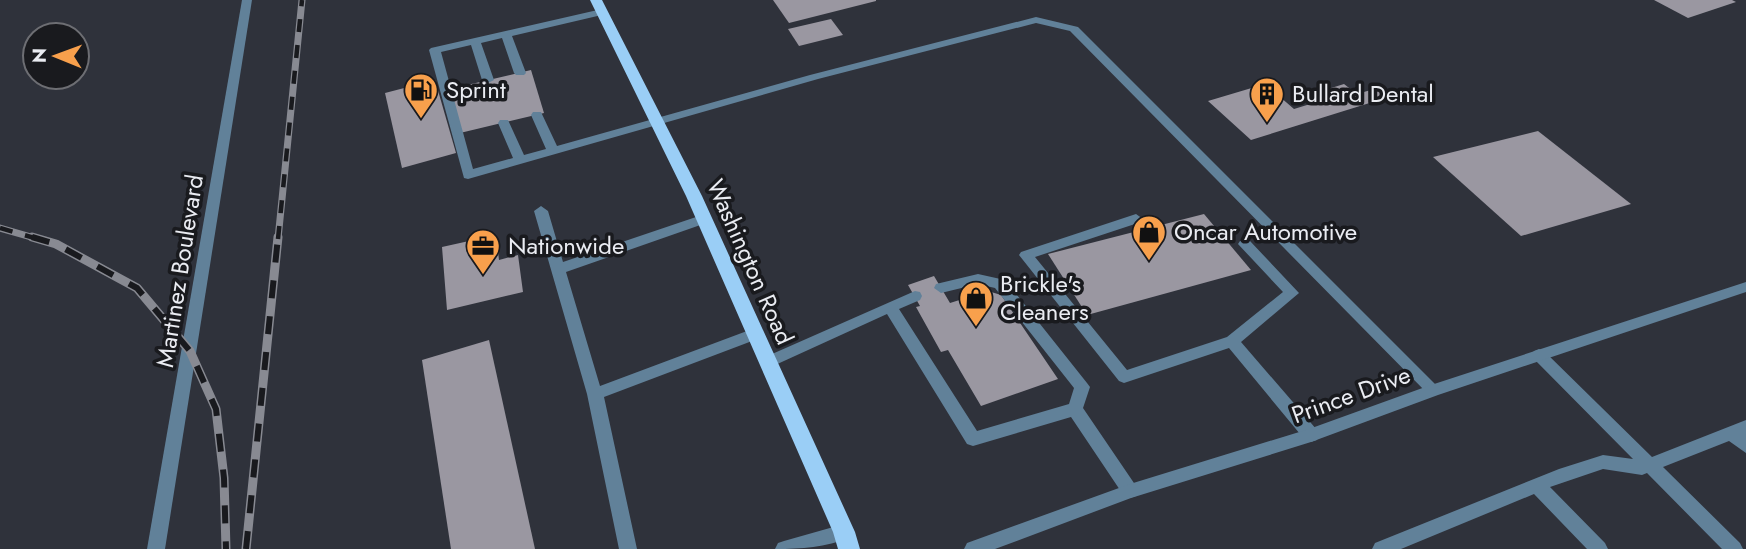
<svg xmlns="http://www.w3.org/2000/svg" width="1746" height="549" font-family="Jost,sans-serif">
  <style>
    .building { fill: #9a97a1 }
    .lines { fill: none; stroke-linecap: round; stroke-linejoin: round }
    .service { fill: #618199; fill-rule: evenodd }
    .minor { fill: #618199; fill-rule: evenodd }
    .primary { fill: #9acef6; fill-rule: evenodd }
    .rail-far1-casing { stroke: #888a92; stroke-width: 7 }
    .rail-casing { stroke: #888a92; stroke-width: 9 }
    .rail-far1 { stroke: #191a1e; stroke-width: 4.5; stroke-dasharray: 13; stroke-linecap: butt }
    .rail { stroke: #191a1e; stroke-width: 6; stroke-dasharray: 18; stroke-linecap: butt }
    .labels { text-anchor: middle; stroke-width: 7; stroke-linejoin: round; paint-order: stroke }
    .poi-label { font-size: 24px; fill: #eaecf2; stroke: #191a1e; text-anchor: start }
    .street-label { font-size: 24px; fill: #eaecf2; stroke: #191a1e }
  </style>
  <rect width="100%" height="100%" fill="#2f323b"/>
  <g class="building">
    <polygon points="773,0 876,0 876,1 789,23"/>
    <polygon points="1654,0 1732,0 1736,2 1688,18"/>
    <polygon points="831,19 843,35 799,46 788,29"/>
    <polygon points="531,70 544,113 460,133 450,89"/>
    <polygon points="435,80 456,153 402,168 385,93"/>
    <polygon points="1265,84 1294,109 1320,101 1312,94 1344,84 1357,94 1381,87 1392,96 1251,140 1208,101"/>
    <polygon points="1538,131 1631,204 1521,236 1433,157"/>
    <polygon points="1204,214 1251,270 1087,315 1048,254"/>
    <polygon points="496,235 499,260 518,255 523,292 447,310 442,247"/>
    <polygon points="934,276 950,303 988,291 1001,295 1058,379 981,406 948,350 941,352 916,307 920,306 908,285"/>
    <polygon points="489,340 535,549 451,549 422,360"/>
  </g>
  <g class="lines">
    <g class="service">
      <polygon points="602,9 607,12 606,14 512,36 526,73 524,75 516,75 514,73 502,38 481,43 494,80 488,83 482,80 471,45 441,52 473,169 513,158 498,123 500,120 508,120 524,155 546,149 531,115 533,112 541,112 557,146 810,75 1036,17 1078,27 1441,390 1438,394 1433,396 1428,394 1070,31 1036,23 818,79 468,179 464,178 429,50 431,48"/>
      <polygon points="541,206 548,211 563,262 699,216 704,214 711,219 709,222 566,272 600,386 755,328 760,330 762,334 760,338 604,397 637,549 619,549 587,394 534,211"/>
      <polygon points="1136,214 1143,219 1141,222 1035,257 1127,370 1227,337 1283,292 1238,244 1240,241 1250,241 1299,293 1241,342 1317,430 1319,435 1317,440 1311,442 1305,440 1229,348 1124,383 1119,381 1019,255 1021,252"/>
      <polygon points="978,274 1005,280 1087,383 1090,387 1083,408 1136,486 1138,491 1136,496 1130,498 1124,496 1071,417 973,446 967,444 887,314 773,366 768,368 763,366 760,362 763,358 915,291 920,292 922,296 920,300 899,309 977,431 1069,404 1074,388 995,288 978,284 941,293 934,288 936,284"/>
      <polygon points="1539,349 1544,351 1652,457 1746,420 1746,453 1729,441 1663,467 1740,543 1743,549 1722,549 1647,473 1642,475 1603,469 1550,487 1605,543 1608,549 1587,549 1534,494 1401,549 1372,549 1375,543 1559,469 1603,455 1633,459 1534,359 1531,355 1534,351"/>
    </g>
    <g class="minor">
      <polygon points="242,0 252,0 165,549 147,549"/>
      <polygon points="1746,282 1746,292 1438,395 1311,442 1131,498 995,549 964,549 967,543 1130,484 1309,429 1428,386"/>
      <path d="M 844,524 L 850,526 L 853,532 L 850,538 C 825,547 802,549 775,549 L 778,543 L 784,541 Z"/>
    </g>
    <polygon class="primary" points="590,0 602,0 702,196 855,532 860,549 838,549 833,532 686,196"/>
    <g class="rail-far1-casing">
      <g id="rail-far1">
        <polyline points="0,228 38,239"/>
        <polyline points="278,239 302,0"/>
      </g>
    </g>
    <g class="rail-casing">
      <g id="rail">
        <polyline points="32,237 56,244 137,288 190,351 216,409 224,478 226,549"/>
        <polyline points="246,549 278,237"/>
      </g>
    </g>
    <use href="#rail-far1" class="rail-far1"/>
    <use href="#rail" class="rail"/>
  </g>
  <defs>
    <g id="fuel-pin" transform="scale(1.75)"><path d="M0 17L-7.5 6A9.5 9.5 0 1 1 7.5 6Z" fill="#f8a04c" stroke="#191a1e"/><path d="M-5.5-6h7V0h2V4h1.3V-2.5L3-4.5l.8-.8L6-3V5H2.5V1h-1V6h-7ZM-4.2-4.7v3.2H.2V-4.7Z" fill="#111"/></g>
    <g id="building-pin" transform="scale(1.75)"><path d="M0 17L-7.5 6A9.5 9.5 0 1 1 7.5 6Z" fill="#f8a04c" stroke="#191a1e"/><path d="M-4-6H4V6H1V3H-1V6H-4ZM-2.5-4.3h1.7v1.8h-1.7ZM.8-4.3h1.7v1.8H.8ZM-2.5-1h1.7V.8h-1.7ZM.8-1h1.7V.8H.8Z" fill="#111"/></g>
    <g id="shop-pin" transform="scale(1.75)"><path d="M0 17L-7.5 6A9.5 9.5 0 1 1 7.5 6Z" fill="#f8a04c" stroke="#191a1e"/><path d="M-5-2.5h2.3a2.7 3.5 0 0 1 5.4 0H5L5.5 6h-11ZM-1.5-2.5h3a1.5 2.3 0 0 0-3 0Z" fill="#111"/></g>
    <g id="office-pin" transform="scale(1.75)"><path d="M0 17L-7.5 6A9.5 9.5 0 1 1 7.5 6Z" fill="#f8a04c" stroke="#191a1e"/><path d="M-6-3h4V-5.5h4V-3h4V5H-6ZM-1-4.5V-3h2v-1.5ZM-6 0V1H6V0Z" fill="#111"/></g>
  </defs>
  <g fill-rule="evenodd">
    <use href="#fuel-pin" x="421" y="90"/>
    <use href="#building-pin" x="1267" y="94"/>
    <use href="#shop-pin" x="1149" y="232"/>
    <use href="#office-pin" x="483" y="246"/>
    <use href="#shop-pin" x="976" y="298"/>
  </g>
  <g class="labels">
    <g class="poi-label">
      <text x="446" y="98">Sprint</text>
      <text x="1292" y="102">Bullard Dental</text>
      <text x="1174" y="240">Oncar Automotive</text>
      <text x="508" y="254">Nationwide</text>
      <text x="1000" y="292">Brickle's<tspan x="1000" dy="28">Cleaners</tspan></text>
    </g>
    <g class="street-label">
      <text transform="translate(750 262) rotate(66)" y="8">Washington Road</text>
      <text transform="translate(180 271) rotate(-81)" y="8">Martinez Boulevard</text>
      <text transform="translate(1351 395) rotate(-20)" y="8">Prince Drive</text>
    </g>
  </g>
  <g transform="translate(56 56) rotate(271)"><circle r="33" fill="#191a1e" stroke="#6d6e73" stroke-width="2"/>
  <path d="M0-5L12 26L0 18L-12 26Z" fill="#f8a04c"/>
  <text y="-10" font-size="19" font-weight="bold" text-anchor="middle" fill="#eaecf2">N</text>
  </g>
</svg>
